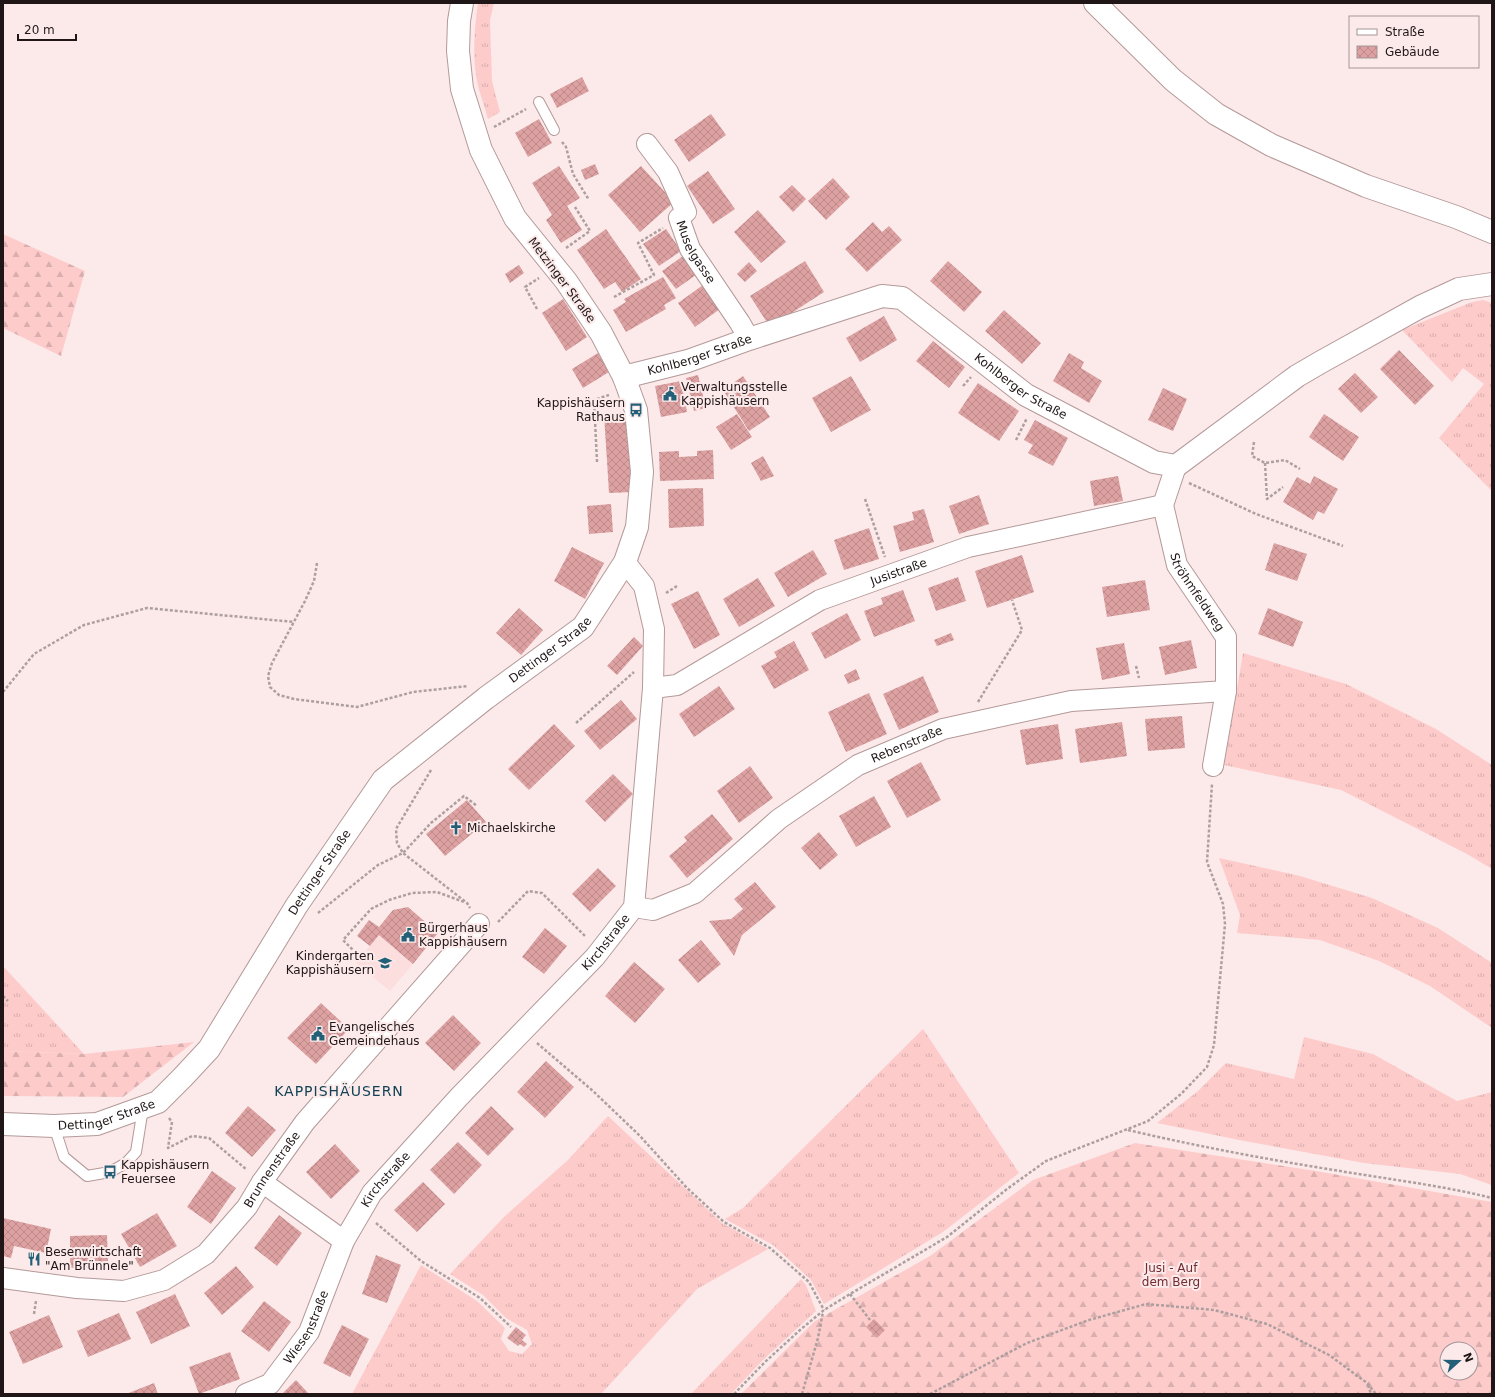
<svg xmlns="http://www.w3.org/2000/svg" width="1495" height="1397" font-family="'DejaVu Sans',sans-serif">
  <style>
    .built { fill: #fcdede }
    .grass { fill: url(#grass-tufts) }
    .forest { fill: url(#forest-firs); fill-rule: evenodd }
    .building { fill: url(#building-cross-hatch) }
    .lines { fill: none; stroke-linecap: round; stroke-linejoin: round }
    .lane-casing { stroke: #b49999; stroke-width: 12 }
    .street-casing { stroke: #b49999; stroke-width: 22 }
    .secondary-casing { stroke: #b49999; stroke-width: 24 }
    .path { stroke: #ae9f9f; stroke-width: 2.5; stroke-dasharray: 3 2; stroke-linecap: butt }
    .lane { stroke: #fff; stroke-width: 10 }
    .street { stroke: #fff; stroke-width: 20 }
    .secondary { stroke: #fff; stroke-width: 22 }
    .labels { text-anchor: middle; stroke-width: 4; stroke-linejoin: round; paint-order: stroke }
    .street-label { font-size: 12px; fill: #201617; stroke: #fceaea }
    .poi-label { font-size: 12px; fill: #201617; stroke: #fceaea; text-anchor: start }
    .park-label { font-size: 12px; fill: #722b31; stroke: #fceaea }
    .quarter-label { font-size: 14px; letter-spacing: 1px; fill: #104254; stroke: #fceaea }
  </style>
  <defs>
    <pattern id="grass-tufts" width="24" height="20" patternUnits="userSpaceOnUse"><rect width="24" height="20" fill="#fecbcb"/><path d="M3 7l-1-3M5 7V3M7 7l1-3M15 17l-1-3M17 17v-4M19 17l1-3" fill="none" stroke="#d9aeae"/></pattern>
    <pattern id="forest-firs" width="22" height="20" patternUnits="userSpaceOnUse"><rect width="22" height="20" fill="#fecbcb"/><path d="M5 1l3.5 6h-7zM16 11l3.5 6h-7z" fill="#d9aeae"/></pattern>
    <pattern id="building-cross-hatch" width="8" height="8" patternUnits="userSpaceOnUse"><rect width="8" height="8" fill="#dda1a2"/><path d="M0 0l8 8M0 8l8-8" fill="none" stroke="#bd8a8b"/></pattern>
  </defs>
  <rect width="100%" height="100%" fill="#fceaea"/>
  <polygon class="built" points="379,935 413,964 390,991 356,963"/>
  <g class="grass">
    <path d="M 478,3 L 494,3 L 490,20 L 492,81 L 500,112 L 488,119 C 485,108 481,97 478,86 C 472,60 474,30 478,3 Z"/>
    <polygon points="1483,300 1492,303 1492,491 1439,438 1484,384 1463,368 1452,382 1402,330 1472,302"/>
    <polygon points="1243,653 1346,684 1436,729 1492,765 1492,869 1467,854 1341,790 1224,765"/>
    <polygon points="1219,858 1300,876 1372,898 1438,928 1492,963 1492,1028 1430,986 1379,961 1320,940 1237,933 1240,915"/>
    <polygon points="3,966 84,1054 3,1051"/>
    <polygon points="923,1029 1019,1173 943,1232 824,1304 811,1280 773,1245 725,1219 743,1208"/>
    <polygon points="1304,1037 1373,1054 1457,1101 1492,1092 1492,1185 1460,1174 1364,1163 1239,1140 1157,1123 1198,1091 1226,1063 1294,1079"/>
    <polygon points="608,1116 722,1223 768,1249 697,1289 601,1394 352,1394 421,1265 477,1301 505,1328 501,1339 509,1351 522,1354 532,1344 527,1330 506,1318 483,1295 450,1274 505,1216 568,1160"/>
    <polygon points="801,1279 806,1285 816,1311 762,1361 731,1394 691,1394"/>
  </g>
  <g class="forest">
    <polygon points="3,234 85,271 61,356 3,328"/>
    <polygon points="194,1042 123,1097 3,1096 3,1051 84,1054"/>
    <path d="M 1135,1143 L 1316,1171 L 1492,1202 L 1492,1394 L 741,1394 L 815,1321 L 930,1256 L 1033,1180 ZM 1447,1349 L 1471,1349 L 1471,1373 L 1447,1373 Z"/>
  </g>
  <g class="building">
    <polygon points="582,77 589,91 557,108 550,94"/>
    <polygon points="711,114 726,135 689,162 674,140"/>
    <polygon points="539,119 552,143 528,157 515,133"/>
    <polygon points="595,164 599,174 585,180 581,170"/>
    <polygon points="559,166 580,198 567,206 582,230 561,243 546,220 552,215 532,183"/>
    <polygon points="641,166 674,202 640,232 608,195"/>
    <polygon points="708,171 735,209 713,224 687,186"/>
    <polygon points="833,178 850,197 826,220 808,201"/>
    <polygon points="792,185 806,199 793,212 779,197"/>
    <polygon points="758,210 786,242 761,263 734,232"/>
    <polygon points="873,222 882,232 889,226 902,240 867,272 845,249"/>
    <polygon points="606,229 641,279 622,292 615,282 604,289 577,250"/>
    <polygon points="666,229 681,251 659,266 643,244"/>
    <polygon points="683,256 696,275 676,289 662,271"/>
    <polygon points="805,261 824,292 770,327 750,296"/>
    <polygon points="948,261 982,292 964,312 930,281"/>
    <polygon points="749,262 757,271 745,282 737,274"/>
    <polygon points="519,265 524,273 510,283 505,274"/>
    <polygon points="663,277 676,298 664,305 666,309 626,332 613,310 626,302 624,299"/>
    <polygon points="703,285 720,309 695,327 678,303"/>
    <polygon points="563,299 587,337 566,351 542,313"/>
    <polygon points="1004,310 1041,343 1022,364 985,331"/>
    <polygon points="884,316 897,340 860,362 846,338"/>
    <polygon points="933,341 965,367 949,388 916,361"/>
    <polygon points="1399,350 1434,386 1415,405 1380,369"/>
    <polygon points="598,353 609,372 583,388 572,369"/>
    <polygon points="1069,353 1084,362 1081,368 1102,381 1089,403 1053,381"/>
    <polygon points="1355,373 1378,397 1361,413 1338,389"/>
    <polygon points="698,375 706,408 694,411 686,378"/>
    <polygon points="743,376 770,417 749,431 723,390"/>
    <polygon points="851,376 871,410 831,432 812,398"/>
    <polygon points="681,381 687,412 661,417 655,386"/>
    <polygon points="978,383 1019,411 999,441 958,413"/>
    <polygon points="1163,388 1187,399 1173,431 1148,420"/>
    <polygon points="629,412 633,492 609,493 604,414"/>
    <polygon points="737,414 752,437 731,450 716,427"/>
    <polygon points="1324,414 1359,437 1343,461 1309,437"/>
    <polygon points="1035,420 1068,438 1053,466 1028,453 1033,445 1024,440"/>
    <polygon points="713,450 714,479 660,481 659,452 679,451 679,457 697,456 697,451"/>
    <polygon points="763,456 774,476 761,481 751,463"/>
    <polygon points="1118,476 1123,501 1094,506 1090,481"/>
    <polygon points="1314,476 1338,489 1324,514 1318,511 1313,520 1283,502 1297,477 1310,484"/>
    <polygon points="703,488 704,526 669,528 668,489"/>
    <polygon points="979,495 989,524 959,534 949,506"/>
    <polygon points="611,504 613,532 589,534 587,506"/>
    <polygon points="924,509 934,542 900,552 893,526 914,520 912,512"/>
    <polygon points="869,528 879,559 844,570 834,540"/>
    <polygon points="1274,543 1307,554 1297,581 1265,570"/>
    <polygon points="572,547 604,563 585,599 554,581"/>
    <polygon points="813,550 827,574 788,597 774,573"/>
    <polygon points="1022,555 1034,592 987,608 975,571"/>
    <polygon points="958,577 966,601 936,611 928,588"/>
    <polygon points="758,578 775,606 739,627 723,599"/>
    <polygon points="1145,580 1150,610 1107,617 1102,587"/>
    <polygon points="903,590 915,621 874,637 864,611 883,604 881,598"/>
    <polygon points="698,591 720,635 694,649 671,604"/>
    <polygon points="519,608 543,630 521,655 496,633"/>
    <polygon points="1268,608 1303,622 1293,647 1258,634"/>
    <polygon points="847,613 861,640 825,659 811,633"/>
    <polygon points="951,633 954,640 937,646 934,640"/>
    <polygon points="634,637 643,646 617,675 607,666"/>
    <polygon points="1191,640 1197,668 1165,675 1159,647"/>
    <polygon points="794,641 809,670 774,689 761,666 777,657 774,652"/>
    <polygon points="1124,643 1130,674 1102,680 1096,648"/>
    <polygon points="856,669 860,679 848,684 844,675"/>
    <polygon points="923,676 939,712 899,730 883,694"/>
    <polygon points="719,686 735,709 694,737 679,714"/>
    <polygon points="869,693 887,734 846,752 828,712"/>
    <polygon points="621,700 637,719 600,750 584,731"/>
    <polygon points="1182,716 1185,748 1148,751 1145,719"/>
    <polygon points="1122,722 1127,756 1080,763 1075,729"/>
    <polygon points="554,724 575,746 529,790 508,769"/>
    <polygon points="1058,724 1063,759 1026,765 1020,730"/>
    <polygon points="921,762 941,800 907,818 887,781"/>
    <polygon points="750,766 773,798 739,823 717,791"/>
    <polygon points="613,774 633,794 605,822 585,801"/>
    <polygon points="874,796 891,827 856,847 839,816"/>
    <polygon points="467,800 486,822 445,856 426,834"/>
    <polygon points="712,814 733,839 687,878 669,856 687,841 684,837"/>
    <polygon points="819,832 838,855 820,870 801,848"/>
    <polygon points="598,868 616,886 590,912 572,894"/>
    <polygon points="755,882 776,907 742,935 734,956 709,921 731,919 743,909 734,899"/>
    <polygon points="408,907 438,933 413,964 379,935 370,946 357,936 369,920 379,927 393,910"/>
    <polygon points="545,928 567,946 544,974 522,957"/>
    <polygon points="701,940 721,964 698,983 678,960"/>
    <polygon points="634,962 665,989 635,1023 605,996"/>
    <polygon points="321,1003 349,1029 316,1064 287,1038"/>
    <polygon points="453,1015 481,1043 454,1071 425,1043"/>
    <polygon points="546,1061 574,1087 545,1118 517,1092"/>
    <polygon points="248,1106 276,1130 252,1157 225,1133"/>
    <polygon points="491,1106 514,1129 488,1156 465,1133"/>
    <polygon points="458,1142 482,1165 454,1194 430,1170"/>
    <polygon points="335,1144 360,1171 331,1199 306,1172"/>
    <polygon points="212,1171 236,1188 211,1224 187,1207"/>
    <polygon points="423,1182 445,1204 417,1232 394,1210"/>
    <polygon points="157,1213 177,1246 140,1267 121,1234"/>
    <polygon points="279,1215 302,1233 277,1266 254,1248"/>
    <polygon points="3,1218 51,1229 46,1253 14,1246 11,1258 3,1256"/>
    <polygon points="107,1235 108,1267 70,1268 70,1236"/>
    <polygon points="376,1255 401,1265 387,1303 362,1294"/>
    <polygon points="236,1266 254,1287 222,1315 204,1293"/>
    <polygon points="175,1294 190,1326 151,1344 136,1312"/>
    <polygon points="264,1301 291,1322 269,1352 241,1331"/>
    <polygon points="119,1313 131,1339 88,1357 77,1331"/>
    <polygon points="49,1315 63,1347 23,1364 9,1332"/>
    <polygon points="874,1319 885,1330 877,1338 866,1327"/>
    <polygon points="342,1325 369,1339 350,1377 323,1363"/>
    <polygon points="516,1327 526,1335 522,1340 527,1344 524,1347 520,1344 518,1346 507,1338"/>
    <polygon points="230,1352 240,1379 199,1394 189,1367"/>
    <polygon points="296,1380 309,1394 282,1394"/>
    <polygon points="154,1383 158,1394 126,1394"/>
  </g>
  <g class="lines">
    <g class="lane-casing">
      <g id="lane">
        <polyline points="539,102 554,130"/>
        <polyline points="54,1126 64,1157 87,1176 110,1172 126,1163 136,1152 143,1108"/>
      </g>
    </g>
    <g class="street-casing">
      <g id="street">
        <path id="s1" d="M 647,144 L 668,172 L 686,212 L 679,218 L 690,249 L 740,323 L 749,339"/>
        <path id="s2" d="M 1176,466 L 1163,505 L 1177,565 L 1226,637 L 1226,691 L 1213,766"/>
        <path id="s3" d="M 653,688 L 677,685 L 820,600 L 954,552 L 968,547 L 1163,505"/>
        <path id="s4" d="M 634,907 L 653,910 L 695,893 L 779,819 L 858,765 L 943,729 L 1071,701 L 1226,691"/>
        <polyline points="262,1182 344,1241"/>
        <path id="s5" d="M 3,1278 L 77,1288 L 124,1291 L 164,1280 L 206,1254 L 247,1207 L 262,1182 L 305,1122 L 479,924"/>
        <path id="s6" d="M 246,1394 L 270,1384 L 309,1332 L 344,1241 L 372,1193 L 459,1097 L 595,957 L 634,907 L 653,688 L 654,629 L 644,586 L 625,562"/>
      </g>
    </g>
    <g class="secondary-casing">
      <g id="secondary">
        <polyline points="1095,3 1173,80 1216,114 1271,145 1366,186 1456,217 1492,232"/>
        <path id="s7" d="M 624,377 L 688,361 L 749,339 L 882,296 L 902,298 L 1026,395 L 1154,462 L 1176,466 L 1297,376 L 1321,362 L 1420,307 L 1459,289 L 1492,284"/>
        <path id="s8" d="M 3,1124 L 54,1126 L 97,1124 L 158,1102 L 183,1077 L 209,1049 L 297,905 L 383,780 L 486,698 L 583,627 L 625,562 L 637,527 L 642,472 L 636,410 L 624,377 L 601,333 L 566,281 L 515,218 L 481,150 L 462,89 L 458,51 L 459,21 L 462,3"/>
      </g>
    </g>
    <g class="path">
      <polyline points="494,127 526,109"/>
      <polyline points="562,142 566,147 573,174 589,200"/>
      <polyline points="566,248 590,231 575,207"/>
      <polyline points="614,297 654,275 638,243 663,228"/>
      <polyline points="537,309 525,287 539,278"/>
      <polyline points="963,386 971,377"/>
      <polyline points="1016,440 1027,418"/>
      <polyline points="1254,442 1252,456 1265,463 1285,460 1300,469"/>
      <polyline points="597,462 594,400 609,395"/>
      <polyline points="1265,463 1267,499 1283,487"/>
      <polyline points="1189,483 1256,514 1343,546"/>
      <polyline points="865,499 885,557"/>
      <polyline points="317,563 314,581 305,601 272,663 268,676 270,687 279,695 294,699 357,707 413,692 468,686"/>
      <polyline points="666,593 677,586"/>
      <polyline points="1136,666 1139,678"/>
      <polyline points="3,692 34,654 84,625 147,608 294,622"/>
      <polyline points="978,702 1022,630 1012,600"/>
      <polyline points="576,723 634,672"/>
      <polyline points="431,770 396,829 397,843 403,853 431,823 464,796 477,806"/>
      <polyline points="318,913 378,865 403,853 467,903 470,908"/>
      <polyline points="498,922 528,891 542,893 586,937"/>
      <polyline points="356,953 343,940 371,909 389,900 412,893 437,892 464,902"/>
      <polyline points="3,996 8,1001"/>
      <polyline points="537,1043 593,1091 640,1136 687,1188 724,1222 770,1248 809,1282 824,1310"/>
      <polyline points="169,1118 172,1122 168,1148 192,1136 209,1138 247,1170"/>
      <path d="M 1128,1130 C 1196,1146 1265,1159 1334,1170 C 1386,1179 1440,1185 1492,1198"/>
      <polyline points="376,1223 421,1261 480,1298 511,1327"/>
      <polyline points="850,1294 870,1320"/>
      <polyline points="34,1314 36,1301"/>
      <polyline points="1368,1385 1371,1394"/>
      <polyline points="734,1394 765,1362 800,1330 824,1310 850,1294 947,1237 1007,1189 1046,1161 1148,1121 1181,1094 1207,1067 1214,1045 1225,924 1223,904 1207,862 1212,784"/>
      <polyline points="802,1394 818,1338 823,1312"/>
      <polyline points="930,1394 1027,1343 1089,1320 1146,1304 1214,1310 1267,1324 1329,1355 1367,1383 1376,1394"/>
    </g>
    <use href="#lane" class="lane"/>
    <use href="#street" class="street"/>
    <use href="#secondary" class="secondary"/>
  </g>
  <defs>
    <g id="civic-bare" transform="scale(1.08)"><path d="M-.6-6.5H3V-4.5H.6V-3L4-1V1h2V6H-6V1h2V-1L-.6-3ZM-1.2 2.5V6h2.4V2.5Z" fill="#236077" stroke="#fceaea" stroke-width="2.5" paint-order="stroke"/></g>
    <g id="bus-bare" transform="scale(1.08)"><path d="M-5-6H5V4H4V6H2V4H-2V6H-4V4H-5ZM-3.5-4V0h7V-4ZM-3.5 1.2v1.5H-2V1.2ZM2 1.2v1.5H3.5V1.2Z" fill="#236077" stroke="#fceaea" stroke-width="2.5" paint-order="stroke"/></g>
    <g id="church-bare" transform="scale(1.08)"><path d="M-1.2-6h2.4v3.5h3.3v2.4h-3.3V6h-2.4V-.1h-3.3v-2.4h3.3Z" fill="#236077" stroke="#fceaea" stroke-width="2.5" paint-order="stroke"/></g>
    <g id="school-bare" transform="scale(1.08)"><path d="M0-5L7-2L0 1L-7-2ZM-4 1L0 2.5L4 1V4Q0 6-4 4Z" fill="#236077" stroke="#fceaea" stroke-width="2.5" paint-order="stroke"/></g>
    <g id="restaurant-bare" transform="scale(1.08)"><path d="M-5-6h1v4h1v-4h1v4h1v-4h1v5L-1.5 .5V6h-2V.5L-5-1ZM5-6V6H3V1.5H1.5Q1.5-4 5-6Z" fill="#236077" stroke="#fceaea" stroke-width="2.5" paint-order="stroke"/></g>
  </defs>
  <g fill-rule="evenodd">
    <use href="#civic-bare" x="670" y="394"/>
    <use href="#bus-bare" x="636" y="410"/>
    <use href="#church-bare" x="456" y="828"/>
    <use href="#civic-bare" x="408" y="935"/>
    <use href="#school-bare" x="385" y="963"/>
    <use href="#civic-bare" x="318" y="1034"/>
    <use href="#bus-bare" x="110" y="1172"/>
    <use href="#restaurant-bare" x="34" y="1259"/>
  </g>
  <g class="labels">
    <g class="street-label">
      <text dy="4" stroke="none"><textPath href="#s1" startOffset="126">Muselgasse</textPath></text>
      <text transform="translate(562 280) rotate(53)" y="4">Metzinger Straße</text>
      <text dy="4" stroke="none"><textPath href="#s7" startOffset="79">Kohlberger Straße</textPath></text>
      <text dy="4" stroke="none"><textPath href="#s7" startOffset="439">Kohlberger Straße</textPath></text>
      <text dy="4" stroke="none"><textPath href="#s3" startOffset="274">Jusistraße</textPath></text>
      <text dy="4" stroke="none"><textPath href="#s2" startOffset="136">Ströhmfeldweg</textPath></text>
      <text dy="4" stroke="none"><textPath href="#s8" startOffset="765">Dettinger Straße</textPath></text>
      <text dy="4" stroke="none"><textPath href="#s4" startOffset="325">Rebenstraße</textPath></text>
      <text dy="4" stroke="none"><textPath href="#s8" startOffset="441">Dettinger Straße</textPath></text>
      <text dy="4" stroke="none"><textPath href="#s6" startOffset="587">Kirchstraße</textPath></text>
      <text dy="4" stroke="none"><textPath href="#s8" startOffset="105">Dettinger Straße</textPath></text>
      <text dy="4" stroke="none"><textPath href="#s5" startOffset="320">Brunnenstraße</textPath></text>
      <text dy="4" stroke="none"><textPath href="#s6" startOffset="263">Kirchstraße</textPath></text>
      <text dy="4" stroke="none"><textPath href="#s6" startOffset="94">Wiesenstraße</textPath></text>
    </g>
    <g class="poi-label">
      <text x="681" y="391">Verwaltungsstelle<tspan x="681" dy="14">Kappishäusern</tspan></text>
      <text x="625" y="407" text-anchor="end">Kappishäusern<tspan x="625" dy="14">Rathaus</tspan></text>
      <text x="467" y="832">Michaelskirche</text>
      <text x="419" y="932">Bürgerhaus<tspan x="419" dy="14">Kappishäusern</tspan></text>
      <text x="374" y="960" text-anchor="end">Kindergarten<tspan x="374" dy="14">Kappishäusern</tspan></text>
      <text x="329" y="1031">Evangelisches<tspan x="329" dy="14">Gemeindehaus</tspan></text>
      <text x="121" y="1169">Kappishäusern<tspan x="121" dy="14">Feuersee</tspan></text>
      <text x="45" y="1256">Besenwirtschaft<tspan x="45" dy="14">"Am Brünnele"</tspan></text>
    </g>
    <g class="park-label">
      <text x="1171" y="1272">Jusi - Auf<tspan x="1171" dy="14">dem Berg</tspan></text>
    </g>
    <g class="quarter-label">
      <text x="339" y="1096">KAPPISHÄUSERN</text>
    </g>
  </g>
  <rect width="1495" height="1397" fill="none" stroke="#201617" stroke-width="8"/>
  <rect x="1349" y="16" width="130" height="52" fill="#fceaea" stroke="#a49596"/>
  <rect x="1357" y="29" width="20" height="6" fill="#ffffff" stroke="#a49596"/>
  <text x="1385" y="36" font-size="12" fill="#201617">Straße</text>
  <rect x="1357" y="46" width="20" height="12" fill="url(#building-cross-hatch)" stroke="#a49596"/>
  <text x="1385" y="56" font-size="12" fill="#201617">Gebäude</text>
  <g transform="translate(1459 1361) rotate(69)"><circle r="19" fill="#fceaea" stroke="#a49596"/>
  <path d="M0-3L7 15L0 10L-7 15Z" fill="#236077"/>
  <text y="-6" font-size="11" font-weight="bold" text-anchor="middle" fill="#201617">N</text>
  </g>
  <path d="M18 34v6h58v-6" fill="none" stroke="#201617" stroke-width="2"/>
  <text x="24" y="34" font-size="12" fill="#201617" stroke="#fceaea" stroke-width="3" paint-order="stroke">20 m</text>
</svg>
